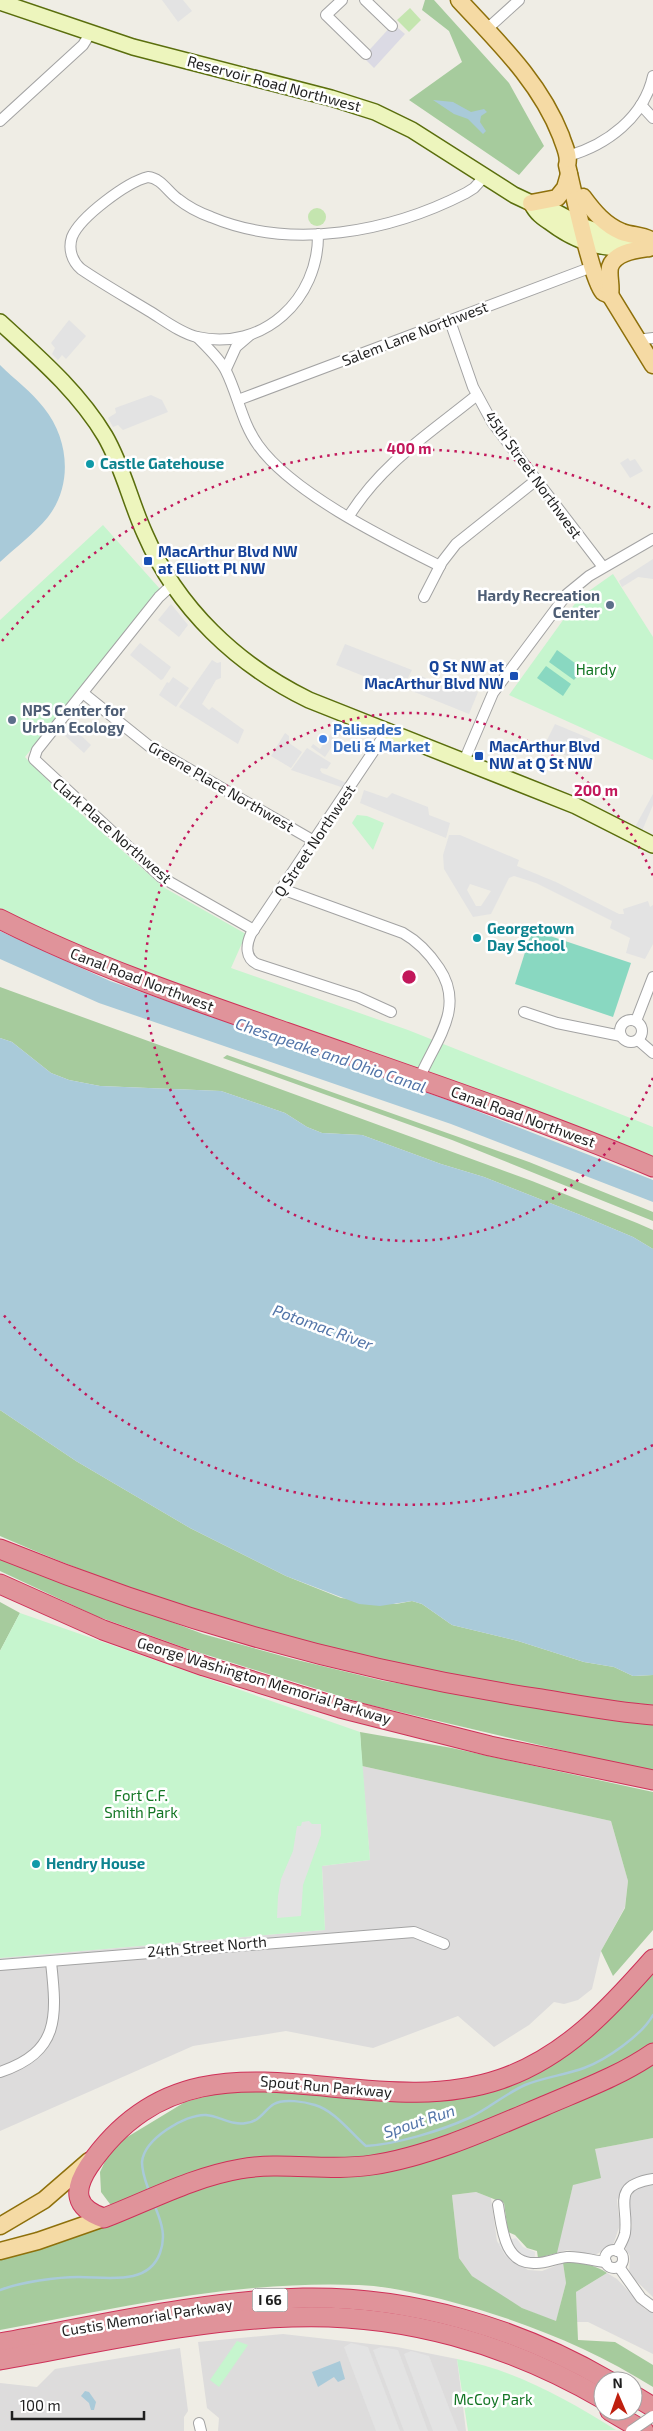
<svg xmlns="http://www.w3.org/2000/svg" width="653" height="2431" font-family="'Exo 2',sans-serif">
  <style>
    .residential { fill: #dddcdc }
    .grass { fill: #c4e5af }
    .forest { fill: #a6cb9d }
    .park { fill: #c6f5ce }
    .pitch { fill: #89d8c1 }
    .parking { fill: #e3e3e3; fill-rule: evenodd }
    .plaza { fill: #dbdae4 }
    .water { fill: #a9cad9 }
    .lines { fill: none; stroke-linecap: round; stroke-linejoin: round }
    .stream { stroke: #a9cad9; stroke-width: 2.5 }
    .street-casing { stroke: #a3a3a3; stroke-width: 12 }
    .secondary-casing { stroke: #5a6e0d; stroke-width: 18 }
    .primary-casing { stroke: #8e700b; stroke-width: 19 }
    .highway-casing { stroke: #ce3158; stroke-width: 21 }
    .street { stroke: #fff; stroke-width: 10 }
    .secondary { stroke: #edf5bd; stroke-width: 15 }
    .primary { stroke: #f5daa4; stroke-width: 16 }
    .highway { stroke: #e0939a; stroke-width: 19 }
    .street-bridge-casing { stroke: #a3a3a3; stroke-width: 12; stroke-linecap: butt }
    .street-bridge { stroke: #fff; stroke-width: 10 }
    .ring { fill: none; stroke: #c2185b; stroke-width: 2.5; stroke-dasharray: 2.5 5 }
    .culture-dot { fill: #0f9aa8; stroke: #fff; stroke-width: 2 }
    .transit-dot { fill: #1a4fb4; stroke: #fff; stroke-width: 2 }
    .service-dot { fill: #5c6f8a; stroke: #fff; stroke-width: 2 }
    .shop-dot { fill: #3f7fe0; stroke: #fff; stroke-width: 2 }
    .labels { text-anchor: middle; stroke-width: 5; stroke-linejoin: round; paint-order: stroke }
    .shield { fill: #fff; stroke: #626262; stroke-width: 1 }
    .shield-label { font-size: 14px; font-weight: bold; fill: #1f1f1f }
    .street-label { font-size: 15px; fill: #1f1f1f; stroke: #fff }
    .culture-label { font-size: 15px; font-weight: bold; fill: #0d838f; stroke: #fff; text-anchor: start }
    .transit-label { font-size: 15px; font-weight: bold; fill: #164399; stroke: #fff; text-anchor: start }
    .service-label { font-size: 15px; font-weight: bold; fill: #4e5e75; stroke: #fff; text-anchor: end }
    .park-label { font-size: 15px; fill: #147625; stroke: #fff }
    .shop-label { font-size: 15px; font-weight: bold; fill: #366cbe; stroke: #fff; text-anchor: start }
    .water-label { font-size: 16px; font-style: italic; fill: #5274a8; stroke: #fff }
    .centre { fill: #c2185b; stroke: #fff; stroke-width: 2.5 }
    .ring-label { font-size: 15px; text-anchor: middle; font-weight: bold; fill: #c2185b; stroke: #fff; stroke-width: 5; stroke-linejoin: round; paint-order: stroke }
  </style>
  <rect width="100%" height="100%" fill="#efede5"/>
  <g class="residential">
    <polygon points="362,1766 611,1821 628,1881 625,1907 601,1951 592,1989 578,2000 564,2004 554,2002 529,2025 494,2047 458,2016 373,2048 286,2031 193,2046 0,2131 0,1958 325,1930 322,1866 370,1860"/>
    <polygon points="653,2138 653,2173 630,2180 622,2188 617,2200 620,2225 613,2245 595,2255 567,2250 556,2253 573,2185 595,2149"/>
    <polygon points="653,2185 653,2297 629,2274 630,2256 625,2248 632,2226 628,2205 630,2198 634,2191 641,2187"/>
    <polygon points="476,2192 491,2198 497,2241 505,2255 528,2270 542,2271 563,2263 566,2283 556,2322 522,2308 496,2293 472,2276 459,2258 452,2195"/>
    <polygon points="607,2273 617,2279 645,2309 653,2313 653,2354 588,2322 577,2322 576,2292"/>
    <polygon points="283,2334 397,2347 457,2359 466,2431 218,2431 219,2418 207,2408 198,2342"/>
    <polygon points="180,2348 188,2411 184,2417 184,2431 0,2431 0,2383 37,2387 55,2369"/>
  </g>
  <g class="grass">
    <polygon points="410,8 421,20 409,32 397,20"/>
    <circle cx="317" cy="217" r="9"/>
  </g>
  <g class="forest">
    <polygon points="425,0 434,0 509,83 544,146 519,175 409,100 462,62 449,31 422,10"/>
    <polygon points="0,987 532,1181 637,1223 653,1230 653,1249 633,1237 583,1216 484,1177 441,1164 362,1135 322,1133 307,1127 285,1113 221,1091 100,1086 69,1080 51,1073 12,1042 0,1038"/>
    <polygon points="227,1055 529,1162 653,1212 653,1221 452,1140 223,1058"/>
    <path d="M 0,1410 L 76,1461 L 190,1528 L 286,1576 L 341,1598 L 396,1604 L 412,1601 L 422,1604 L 452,1625 L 518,1641 L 584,1662 L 614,1667 L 633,1676 L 653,1675 L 653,1705 C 432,1686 203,1625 0,1536 Z"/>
    <polygon points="0,1556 203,1634 293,1659 384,1681 653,1723 653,1772 362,1703 191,1650 96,1616 0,1571"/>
    <polygon points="0,1602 20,1613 0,1651"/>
    <polygon points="360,1732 452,1748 653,1792 653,1930 613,1976 601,1951 625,1908 628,1881 611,1821 362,1766"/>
    <polygon points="653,1968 653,2045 570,2088 407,2151 358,2159 293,2158 117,2206 110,2204 101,2192 100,2172 107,2157 124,2139 185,2102 233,2089 403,2100 529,2075"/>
    <path d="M 653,2062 L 653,2138 L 595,2149 L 601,2178 L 573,2185 L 557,2253 L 538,2258 L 537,2251 L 527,2248 L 515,2235 L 508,2232 L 504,2203 L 476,2192 L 452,2195 L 459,2258 L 472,2276 L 522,2308 L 556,2321 L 566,2283 L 563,2263 C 579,2262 594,2264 607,2273 L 576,2292 L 578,2340 L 615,2342 L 653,2365 L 653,2387 C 588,2346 515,2318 441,2299 C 414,2293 387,2286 359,2285 C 238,2280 118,2308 0,2330 L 0,2257 L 243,2174 L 344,2173 Z"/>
  </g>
  <g class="park">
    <polygon points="103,525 160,589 25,757 78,811 163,887 246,934 231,968 408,1030 653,1127 653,1162 131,973 0,912 0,620"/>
    <polygon points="613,574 653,637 653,760 509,695 579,598"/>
    <polygon points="357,815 367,816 384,823 373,850 352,823"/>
    <polygon points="20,1613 360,1732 370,1860 322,1866 325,1930 0,1958 0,1651"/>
    <polygon points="237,2341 248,2345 219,2387 210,2380"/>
    <path d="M 457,2359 C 515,2370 565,2398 616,2430 L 468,2431 Z"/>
  </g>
  <g class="pitch">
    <polygon points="557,650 583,669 574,680 549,662"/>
    <polygon points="546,666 571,684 563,696 537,678"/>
    <polygon points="532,930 631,963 613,1017 515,984"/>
  </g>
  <g class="parking">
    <polygon points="162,0 183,0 192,11 178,22"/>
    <polygon points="69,320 86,336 66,359 62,355 58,360 52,354 55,348 51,343"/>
    <polygon points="151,395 162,400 168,412 123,430 118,425 113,427 108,418 116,413 115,408"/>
    <polygon points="628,458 630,461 635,459 643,471 630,478 620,463"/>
    <polygon points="653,559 653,579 638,577 622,587 619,581"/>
    <polygon points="171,604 188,625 179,637 158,620"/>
    <polygon points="140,643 171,667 163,679 161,680 130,655"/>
    <polygon points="345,644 412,670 403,688 399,687 398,690 336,665"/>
    <polygon points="212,660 217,663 221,662 221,678 216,680 202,704 209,710 212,707 244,730 238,744 179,707"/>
    <polygon points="418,675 452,688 455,683 478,692 469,714 412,691"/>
    <polygon points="173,677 189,688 176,707 159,695 167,682 169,683"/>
    <polygon points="555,724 591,739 579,761 544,746"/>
    <polygon points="70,725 91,745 84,753 63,734"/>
    <polygon points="336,726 341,728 341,733 325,757 311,747 313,744 320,749"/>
    <polygon points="285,733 289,736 289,743 302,752 291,768 271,756"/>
    <polygon points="307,748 331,763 327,769 321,768 320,770 322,773 347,783 344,788 291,770"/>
    <polygon points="364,790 387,798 392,793 428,807 429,815 450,823 446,838 360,803"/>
    <polygon points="653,794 653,805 642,831 635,827"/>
    <path d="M 449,835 L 460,835 L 519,860 L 517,866 L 556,882 L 619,914 L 624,914 L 623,909 L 648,901 L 650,907 L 653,905 L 653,944 L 645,959 L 626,953 L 630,938 L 610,928 L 612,921 L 536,883 L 514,876 L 509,878 L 491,914 L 473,917 L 444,869 L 443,855 ZM 470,884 L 491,891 L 481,906 L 476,906 L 467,890 Z"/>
    <polygon points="309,1821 312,1824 321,1824 321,1835 303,1885 301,1916 277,1918 278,1896 281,1879 293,1851 297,1826 301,1826 302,1822"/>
    <polygon points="516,2238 523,2247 535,2252 534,2270 515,2264 505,2255 498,2243"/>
    <polygon points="351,2343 368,2347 400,2431 376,2431 344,2347"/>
    <polygon points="381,2347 398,2350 428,2431 404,2431 373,2350"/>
    <polygon points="411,2351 429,2356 458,2431 433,2431 404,2354"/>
  </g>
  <polygon class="plaza" points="393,24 405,34 374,68 363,57"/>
  <g class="water">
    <polygon points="433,100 453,102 471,112 484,109 487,112 481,116 480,122 486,131 483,134 468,119 454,114"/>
    <path d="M 0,365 C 14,379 32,392 44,408 C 69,439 73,485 48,517 C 34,534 16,547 0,562 Z"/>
    <polygon points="0,931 110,981 459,1104 653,1180 653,1202 451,1124 99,1003 0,959"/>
    <polygon points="0,1038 12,1042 51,1073 69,1080 100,1086 221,1091 285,1113 307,1127 322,1133 362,1135 441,1164 484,1177 583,1216 633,1237 653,1249 653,1675 633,1676 614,1667 584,1662 518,1641 452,1625 422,1604 412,1601 380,1606 359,1604 286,1576 190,1528 76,1461 0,1410"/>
    <polygon points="340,2361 345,2379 338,2382 334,2377 318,2387 312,2372"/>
    <polygon points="85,2391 89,2392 96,2402 94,2410 91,2410 89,2403 81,2396"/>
  </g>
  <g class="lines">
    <g class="stream">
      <path d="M 148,2188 C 145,2180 142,2170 142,2162 C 144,2139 185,2114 206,2115 C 220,2116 232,2126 246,2123 C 260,2122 264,2110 274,2104 C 284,2098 305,2102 315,2105 C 335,2111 350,2132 366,2146 C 397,2144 440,2131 469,2118 C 488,2109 505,2094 525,2085 C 545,2077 565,2075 584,2068 C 606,2060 642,2035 653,2015"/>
      <path d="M 0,2290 C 21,2282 57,2277 79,2277 C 107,2277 148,2286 160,2253 C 166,2237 162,2224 156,2209"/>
    </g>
    <g class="street-casing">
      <g id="street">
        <polyline points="342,0 326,15 366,54"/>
        <polyline points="365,0 392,26"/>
        <polyline points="487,29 519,0"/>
        <polyline points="641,105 653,118"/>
        <polyline points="0,121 83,45 91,32"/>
        <path d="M 568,156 C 607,145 644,117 653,76"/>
        <path d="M 318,234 C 319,299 263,352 197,337 C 180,333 164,320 149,311 C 126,297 103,284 81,269 C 72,261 68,249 72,237 C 80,217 127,182 148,177 C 161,178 168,192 178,199 C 188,207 200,213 211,217 C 292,251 390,232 466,193 L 474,188 L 484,177"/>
        <polyline points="450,321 473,387 492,422 603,567"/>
        <path d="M 197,337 C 207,347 220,359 226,371 C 238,395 242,423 258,445 C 292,493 386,539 440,566"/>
        <polyline points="637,340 653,338"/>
        <polyline points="226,369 236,347 250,335"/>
        <polyline points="238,400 592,267"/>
        <path d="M 349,516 C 382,463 429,434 477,395"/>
        <polyline points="173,584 159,597 37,750 34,759 161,877 254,930"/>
        <polyline points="424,597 442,562 456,544 535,481"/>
        <polyline points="83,693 149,746 314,841"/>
        <path d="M 387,731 L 251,934 C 246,945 245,958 257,964 L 358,997 L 391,1012"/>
        <polyline points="464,761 493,693 567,594 589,576 653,539"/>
        <path d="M 282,889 L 403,933 C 419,942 429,953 439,968 C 466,1008 435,1041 419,1079"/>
        <polyline points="524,1012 557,1023 621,1036"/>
        <circle cx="631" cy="1031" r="11"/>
        <polyline points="636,1021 653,977"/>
        <polyline points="638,1040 653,1053"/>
        <polyline points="0,1965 414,1932 444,1944"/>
        <path d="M 0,2072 C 60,2052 57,2017 51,1962"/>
        <path d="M 498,2205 C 502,2228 504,2265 536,2263 C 547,2263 556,2258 567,2257 C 580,2256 593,2261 606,2262"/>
        <circle cx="614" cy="2259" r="9"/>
        <path d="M 617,2251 C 620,2245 624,2239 625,2233 C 629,2205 610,2186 653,2179"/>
        <polyline points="619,2267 641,2298 653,2307"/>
        <polyline points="199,2423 201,2431"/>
      </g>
    </g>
    <g class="secondary-casing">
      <g id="secondary">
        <polyline points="0,2 133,47 331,98 375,112 412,130 514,195 531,203 541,204 582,226 605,234 630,238"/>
        <path d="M 532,204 C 536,213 543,218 551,223 C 576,242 605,251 637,247"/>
        <path d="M 0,322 C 38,357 78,391 105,436 C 123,467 130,501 145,534 C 177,608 237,665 309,700 L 576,806 L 653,845"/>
      </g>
    </g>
    <g class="primary-casing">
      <g id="primary">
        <path d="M 459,0 C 498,42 540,82 561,136 C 564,146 570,156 567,165 C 572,186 592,281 603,292 C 605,294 608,294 610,295"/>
        <path d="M 583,197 C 594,212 605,225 622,232 C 633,236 643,235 653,241"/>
        <polyline points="531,203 557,198 565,188 569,174"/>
        <polyline points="608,285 610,295 653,365"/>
        <path d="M 610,295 C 612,286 608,276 610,267 C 615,252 636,250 649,248 L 653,242"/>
        <polyline points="0,2226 44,2200 89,2161"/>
        <polyline points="0,2251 38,2241 104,2218"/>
      </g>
    </g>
    <g class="highway-casing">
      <g id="highway">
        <path d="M 0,919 C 93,966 190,999 288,1033 C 410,1076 533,1117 653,1167"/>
        <path d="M 0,1549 C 175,1620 354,1671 541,1699 C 578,1705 615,1712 653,1715"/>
        <polyline points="0,1584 103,1630 204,1666 340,1708 490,1746 653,1780"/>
        <path d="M 653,1959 C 609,2009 565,2057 501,2079 C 356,2129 196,2010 89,2166 C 73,2190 74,2208 104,2218 C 148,2201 193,2177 240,2169 C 283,2161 328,2172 372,2165 C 428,2157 492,2128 544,2106 C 581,2090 620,2076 653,2053"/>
        <path d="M 0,2343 C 100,2325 201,2301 303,2298 C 410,2296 516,2327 609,2381"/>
        <path d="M 0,2360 C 97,2343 194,2320 292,2317 C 402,2313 509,2344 603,2399"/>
        <polyline points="633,2395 653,2407"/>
        <polyline points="610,2411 644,2431"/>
      </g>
    </g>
    <use href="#street" class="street"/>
    <use href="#secondary" class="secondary"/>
    <use href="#primary" class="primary"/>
    <use href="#highway" class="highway"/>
    <g class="street-bridge-casing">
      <polyline id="street-bridge" points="631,2431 653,2416"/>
    </g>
    <use href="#street-bridge" class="street-bridge"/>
  </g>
  <g class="ring">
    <path d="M653 1078A264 264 0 1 1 653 876"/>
    <path d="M653 1445A528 528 0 0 1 2 1313M2 641A528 528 0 0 1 653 509"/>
  </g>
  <g class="culture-dot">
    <circle cx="90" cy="464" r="5"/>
    <circle cx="477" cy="938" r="5"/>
    <circle cx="36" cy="1864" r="5"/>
  </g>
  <g class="transit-dot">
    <rect x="143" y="556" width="10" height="10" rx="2.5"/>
    <rect x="509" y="671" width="10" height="10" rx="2.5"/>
    <rect x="474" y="751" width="10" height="10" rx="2.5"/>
  </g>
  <g class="service-dot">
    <circle cx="610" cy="605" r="5"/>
    <circle cx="12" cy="720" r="5"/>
  </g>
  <circle class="shop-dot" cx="323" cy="739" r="5"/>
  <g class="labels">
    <rect class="shield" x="252.5" y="2288.5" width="35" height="23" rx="4"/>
    <g class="shield-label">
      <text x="270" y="2305">I 66</text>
    </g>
    <g class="street-label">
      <text transform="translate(274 84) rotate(15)" y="5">Reservoir Road Northwest</text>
      <text transform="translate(415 334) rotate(-21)" y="5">Salem Lane Northwest</text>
      <text transform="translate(533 475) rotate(54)" y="5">45th Street Northwest</text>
      <text transform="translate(221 787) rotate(30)" y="5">Greene Place Northwest</text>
      <text transform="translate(112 831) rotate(41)" y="5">Clark Place Northwest</text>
      <text transform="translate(315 841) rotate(-56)" y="5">Q Street Northwest</text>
      <text transform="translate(142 980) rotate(21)" y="5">Canal Road Northwest</text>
      <text transform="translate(523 1117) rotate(20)" y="5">Canal Road Northwest</text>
      <text transform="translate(264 1681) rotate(17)" y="5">George Washington Memorial Parkway</text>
      <text transform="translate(207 1947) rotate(-5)" y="5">24th Street North</text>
      <text transform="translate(326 2087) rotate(5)" y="5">Spout Run Parkway</text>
      <text transform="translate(147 2318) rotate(-9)" y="5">Custis Memorial Parkway</text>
    </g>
    <g class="culture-label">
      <text x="100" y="469">Castle Gatehouse</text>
      <text x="487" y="934">Georgetown<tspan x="487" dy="17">Day School</tspan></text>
      <text x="46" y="1869">Hendry House</text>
    </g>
    <g class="transit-label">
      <text x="158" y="557">MacArthur Blvd NW<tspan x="158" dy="17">at Elliott Pl NW</tspan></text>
      <text x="504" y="672" text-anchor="end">Q St NW at<tspan x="504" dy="17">MacArthur Blvd NW</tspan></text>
      <text x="489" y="752">MacArthur Blvd<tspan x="489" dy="17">NW at Q St NW</tspan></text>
    </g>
    <g class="service-label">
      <text x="600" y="601">Hardy Recreation<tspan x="600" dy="17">Center</tspan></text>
      <text x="22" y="716" text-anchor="start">NPS Center for<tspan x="22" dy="17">Urban Ecology</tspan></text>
    </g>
    <g class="park-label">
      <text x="596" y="675">Hardy</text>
      <text x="141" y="1801">Fort C.F.<tspan x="141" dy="17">Smith Park</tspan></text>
      <text x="493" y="2405">McCoy Park</text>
    </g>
    <g class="shop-label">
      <text x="333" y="735">Palisades<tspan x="333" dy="17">Deli &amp; Market</tspan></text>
    </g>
    <g class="water-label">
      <text transform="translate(331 1055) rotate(19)" y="6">Chesapeake and Ohio Canal</text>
      <text transform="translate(323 1327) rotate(20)" y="6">Potomac River</text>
      <text transform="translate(419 2121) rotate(-18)" y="6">Spout Run</text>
    </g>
  </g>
  <circle cx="409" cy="977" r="8" class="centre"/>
  <g class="ring-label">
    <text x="409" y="454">400 m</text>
    <text x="596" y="796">200 m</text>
  </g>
  <g transform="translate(618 2396) rotate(358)"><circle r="24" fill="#ffffff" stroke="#a5a5a5"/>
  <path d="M0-4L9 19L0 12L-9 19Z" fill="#bf200f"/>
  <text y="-8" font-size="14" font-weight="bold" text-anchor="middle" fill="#1f1f1f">N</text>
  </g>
  <path d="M12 2411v8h132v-8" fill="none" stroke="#1f1f1f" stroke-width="2.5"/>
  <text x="20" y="2411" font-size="15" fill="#1f1f1f" stroke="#ffffff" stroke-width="4" paint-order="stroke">100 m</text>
</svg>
